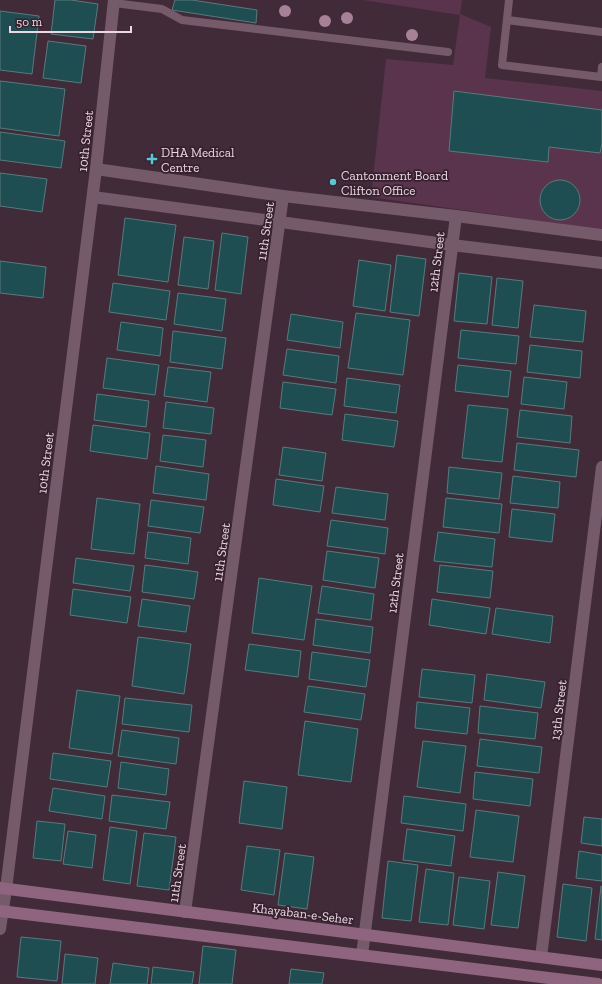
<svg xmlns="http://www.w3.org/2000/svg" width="602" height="984" font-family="'Zilla Slab',serif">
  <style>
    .green { fill: #5a344d }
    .building { fill: #1e4e51; stroke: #567b7d }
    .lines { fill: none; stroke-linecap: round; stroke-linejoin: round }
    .lane { stroke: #755a6a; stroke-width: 8 }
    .street { stroke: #755a6a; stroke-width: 12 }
    .secondary { stroke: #8e647e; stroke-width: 12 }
    .tree { fill: #a78198 }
    .poi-dot { fill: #51ccd4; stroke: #38212f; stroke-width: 1.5 }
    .labels { text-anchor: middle; stroke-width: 3.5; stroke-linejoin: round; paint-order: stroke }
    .street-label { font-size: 13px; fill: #e9d9e2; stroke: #38212f }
    .poi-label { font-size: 13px; fill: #e9d9e2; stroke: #38212f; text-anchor: start }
  </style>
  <rect width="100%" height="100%" fill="#422b39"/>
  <polygon class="green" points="363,0 462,0 460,14 491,27 485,78 602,91 602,230 371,197 386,59 453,65 460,15"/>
  <g class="building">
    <polygon points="55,0 71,0 98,4 93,39 51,34"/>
    <polygon points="175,0 192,0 257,10 256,23 172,10"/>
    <polygon points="0,11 39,16 32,74 0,70"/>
    <polygon points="48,41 86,46 81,83 43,78"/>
    <polygon points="0,81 65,89 59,136 0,128"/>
    <polygon points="454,91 602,110 602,144 600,153 549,147 548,162 449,151"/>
    <polygon points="0,132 65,141 61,168 0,160"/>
    <polygon points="0,173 47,179 42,212 0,206"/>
    <circle cx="560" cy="200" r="20"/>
    <polygon points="125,218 176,225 168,282 118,275"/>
    <polygon points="222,233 248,237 241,294 215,290"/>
    <polygon points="184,237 214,241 208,289 178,285"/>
    <polygon points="397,255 426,259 419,316 390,312"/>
    <polygon points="359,260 391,265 385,311 353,306"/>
    <polygon points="0,261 46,267 43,298 0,293"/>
    <polygon points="459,273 492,277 487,324 454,321"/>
    <polygon points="497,278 523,281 518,328 492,325"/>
    <polygon points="113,283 170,291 166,320 109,312"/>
    <polygon points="178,293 226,299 222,331 174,324"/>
    <polygon points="534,305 586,311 583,342 530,337"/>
    <polygon points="356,313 410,320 403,375 348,368"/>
    <polygon points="291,314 343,322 340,348 287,340"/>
    <polygon points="121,322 163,328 160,356 117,350"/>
    <polygon points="461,330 519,336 516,364 458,358"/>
    <polygon points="173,331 226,338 222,369 170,362"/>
    <polygon points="530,345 582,351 580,378 527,372"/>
    <polygon points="287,349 339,356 336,383 283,375"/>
    <polygon points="107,358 159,365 155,395 103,388"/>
    <polygon points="458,365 511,371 508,397 455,391"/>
    <polygon points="168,367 211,372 207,402 164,396"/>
    <polygon points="524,377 567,382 564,409 521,404"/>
    <polygon points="347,378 400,385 396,413 344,406"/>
    <polygon points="283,382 336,389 332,415 280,408"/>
    <polygon points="97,394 149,401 146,427 94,420"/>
    <polygon points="166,402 214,408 211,434 163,428"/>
    <polygon points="468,405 508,409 502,462 462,458"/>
    <polygon points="520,410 572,416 570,443 517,437"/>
    <polygon points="345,414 398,421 394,447 342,440"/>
    <polygon points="93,425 150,433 147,459 90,451"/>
    <polygon points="163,435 206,440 203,467 160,461"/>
    <polygon points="517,443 579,450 576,477 514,470"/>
    <polygon points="283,447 326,453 322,481 279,475"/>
    <polygon points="156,466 209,474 206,500 153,493"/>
    <polygon points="449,467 502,473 499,499 447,493"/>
    <polygon points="513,476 560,482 558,508 510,503"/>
    <polygon points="276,479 324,486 320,512 273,505"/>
    <polygon points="336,487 388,494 385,520 332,513"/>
    <polygon points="97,498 140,504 134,554 91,549"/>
    <polygon points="446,498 502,504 499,533 443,527"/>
    <polygon points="151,500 204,507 200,533 148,526"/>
    <polygon points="512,509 555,514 552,542 509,537"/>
    <polygon points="331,520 388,528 385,554 327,546"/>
    <polygon points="148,532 191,538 188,564 145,558"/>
    <polygon points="438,532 495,539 492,567 434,561"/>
    <polygon points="327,551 379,558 375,588 323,580"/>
    <polygon points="76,558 134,566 130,591 73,583"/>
    <polygon points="145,565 198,572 194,599 142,592"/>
    <polygon points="440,565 493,571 490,598 437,592"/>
    <polygon points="259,578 312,586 304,640 252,633"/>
    <polygon points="322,586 374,594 371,620 318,613"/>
    <polygon points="73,589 131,597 127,623 70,615"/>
    <polygon points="142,599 190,606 186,632 138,626"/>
    <polygon points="432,599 490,608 486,634 429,625"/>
    <polygon points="496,608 553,616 550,643 492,634"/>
    <polygon points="316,619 373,627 370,653 313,645"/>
    <polygon points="138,637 191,644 184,694 132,686"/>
    <polygon points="249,644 301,651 298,677 245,670"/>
    <polygon points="312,652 370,660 366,687 309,679"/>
    <polygon points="422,669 475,675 472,703 419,697"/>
    <polygon points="487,674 545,682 541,708 484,700"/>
    <polygon points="308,686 365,694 361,720 304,712"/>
    <polygon points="77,690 120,696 112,754 69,748"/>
    <polygon points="125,698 192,705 189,732 122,724"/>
    <polygon points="417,702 470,708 467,734 415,728"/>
    <polygon points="480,706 538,713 535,739 478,733"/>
    <polygon points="305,721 358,729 351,782 298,775"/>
    <polygon points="122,730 179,738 176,764 118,756"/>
    <polygon points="480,739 542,747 539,773 477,766"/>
    <polygon points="423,741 466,746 460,793 417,787"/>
    <polygon points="53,753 111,761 107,787 50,779"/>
    <polygon points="121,762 169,769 166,795 118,788"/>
    <polygon points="475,772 533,779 530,806 473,799"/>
    <polygon points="244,781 287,787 282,829 239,823"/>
    <polygon points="53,788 105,796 102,819 49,811"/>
    <polygon points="112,795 170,802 166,829 109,821"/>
    <polygon points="404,796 466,804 463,831 401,823"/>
    <polygon points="476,810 519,816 513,862 470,857"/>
    <polygon points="584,817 602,819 602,846 581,843"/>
    <polygon points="37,821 65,824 61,861 33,858"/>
    <polygon points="110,827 137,831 130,884 103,880"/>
    <polygon points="407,829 455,836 451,866 403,860"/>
    <polygon points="68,831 96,835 92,868 63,864"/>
    <polygon points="144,833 176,837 169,890 137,886"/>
    <polygon points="247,846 280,850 274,895 241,890"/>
    <polygon points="579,851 602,855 602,881 576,878"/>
    <polygon points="285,853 314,857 307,909 278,905"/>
    <polygon points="388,861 418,865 411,921 382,918"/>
    <polygon points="426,869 454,873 448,925 419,922"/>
    <polygon points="498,872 525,876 518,928 491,925"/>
    <polygon points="459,877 490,881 484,929 453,925"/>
    <polygon points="563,884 592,888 586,941 557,937"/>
    <polygon points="601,886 602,886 602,940 595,939"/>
    <polygon points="21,937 61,941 57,981 17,977"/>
    <polygon points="203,946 236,950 232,984 199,984"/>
    <polygon points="65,954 98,958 95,984 62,984"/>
    <polygon points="113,963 149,968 147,984 110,984"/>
    <polygon points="153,967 194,972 192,984 151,984"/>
    <polygon points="291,969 324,973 322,984 289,984"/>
  </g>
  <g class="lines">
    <g class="lane">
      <polyline points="509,0 502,65 601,77 602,67"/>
      <polyline points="114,3 162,9 182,20 448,52"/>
      <polyline points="507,20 602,32"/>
    </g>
    <g class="street">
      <polyline points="96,169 283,196 456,216 602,235"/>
      <polyline points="93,197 452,245 602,263"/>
      <polyline points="185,912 283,196"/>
      <polyline points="0,929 6,889 96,169 114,0"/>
      <polyline points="362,955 456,216"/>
      <polyline points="541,957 602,467"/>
    </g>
    <g class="secondary">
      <polyline points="0,888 602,965"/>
      <polyline points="0,911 598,984"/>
    </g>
  </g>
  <g class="tree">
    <circle cx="285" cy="11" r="6"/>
    <circle cx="347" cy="18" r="6"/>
    <circle cx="325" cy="21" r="6"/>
    <circle cx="412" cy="35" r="6"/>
  </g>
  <g class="poi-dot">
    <path d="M150 153h4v4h4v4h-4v4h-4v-4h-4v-4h4z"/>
    <circle cx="333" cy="182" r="4"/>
  </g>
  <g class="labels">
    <g class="street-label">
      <text transform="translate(85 141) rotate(-84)" y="5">10th Street</text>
      <text transform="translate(265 231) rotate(-82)" y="5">11th Street</text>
      <text transform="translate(436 262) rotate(-83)" y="5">12th Street</text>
      <text transform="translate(45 463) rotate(-83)" y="5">10th Street</text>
      <text transform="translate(221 552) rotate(-82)" y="5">11th Street</text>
      <text transform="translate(395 583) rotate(-83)" y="5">12th Street</text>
      <text transform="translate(558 710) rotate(-83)" y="5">13th Street</text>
      <text transform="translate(177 873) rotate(-82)" y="5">11th Street</text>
      <text transform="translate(303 913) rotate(7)" y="5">Khayaban-e-Seher</text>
    </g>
    <g class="poi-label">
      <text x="161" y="157">DHA Medical<tspan x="161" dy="15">Centre</tspan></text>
      <text x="341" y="180">Cantonment Board<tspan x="341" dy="15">Clifton Office</tspan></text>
    </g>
  </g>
  <path d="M10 26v6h121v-6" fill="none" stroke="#e9d9e2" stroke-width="2"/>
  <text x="16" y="26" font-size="12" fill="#e9d9e2" stroke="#38212f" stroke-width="3" paint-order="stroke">50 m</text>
</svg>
